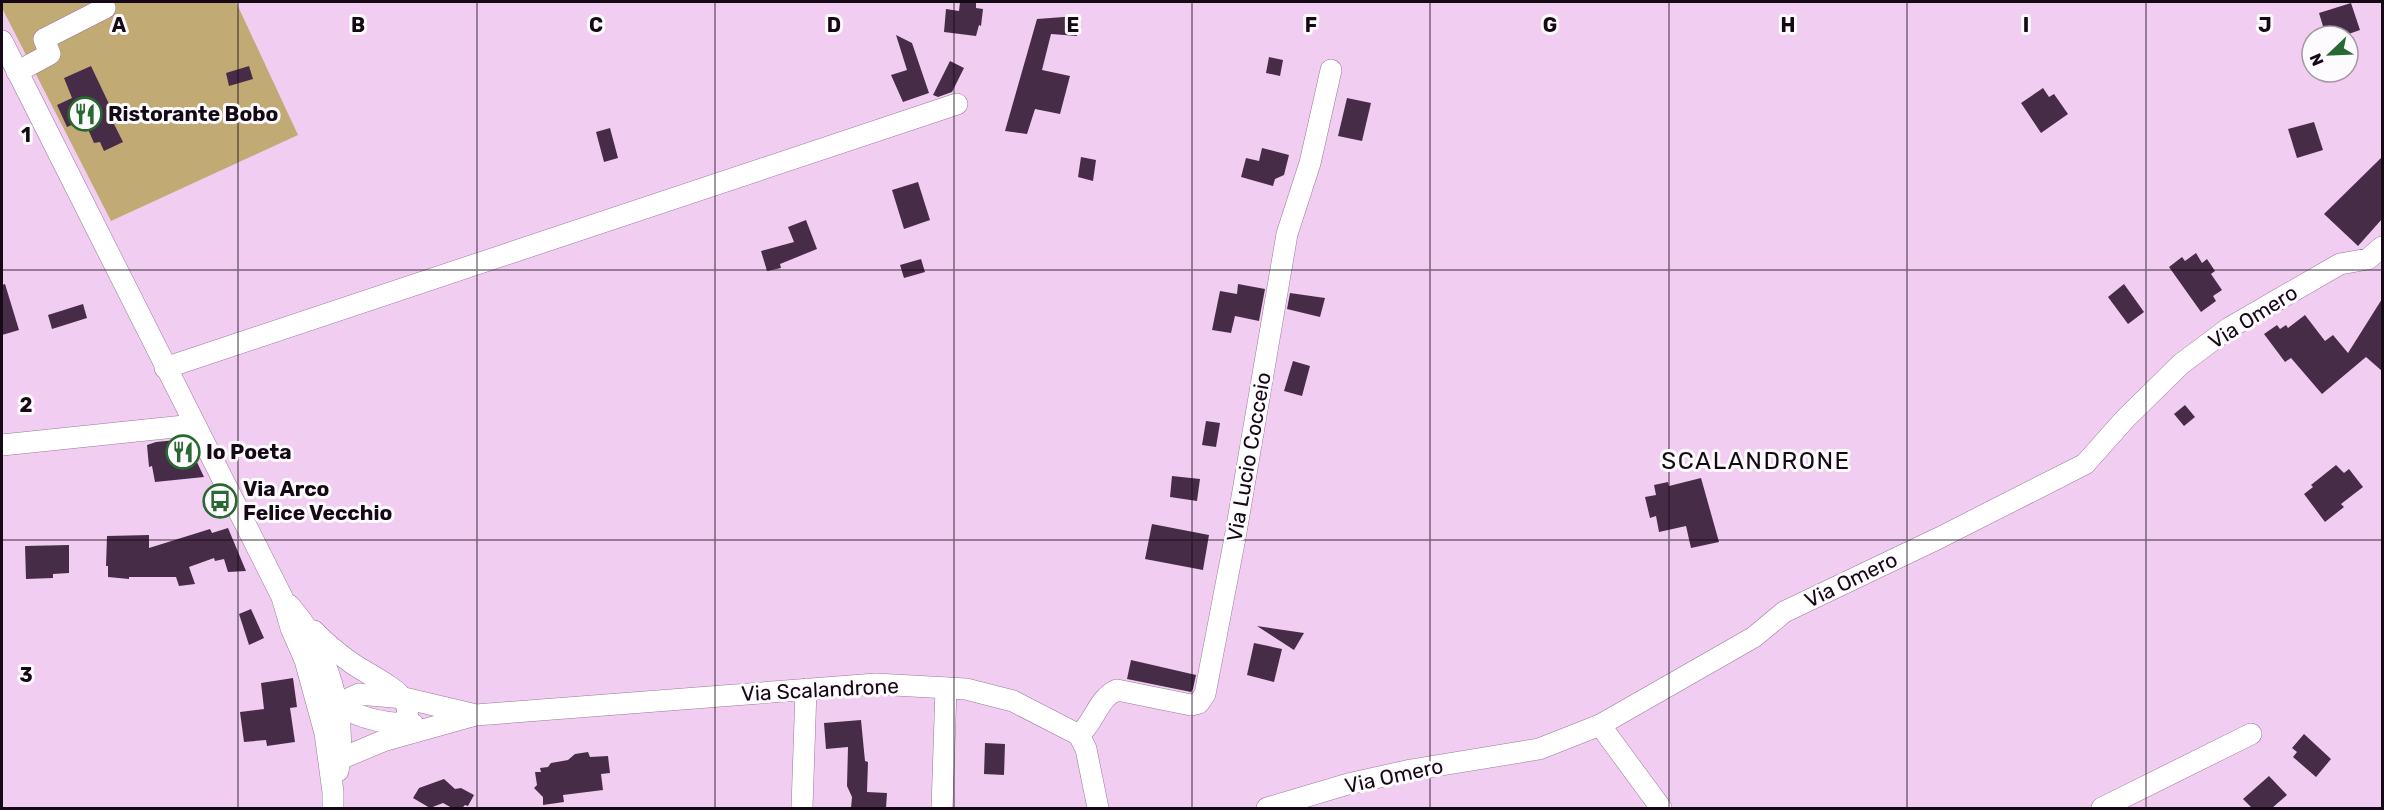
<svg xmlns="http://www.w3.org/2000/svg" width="2384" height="810" font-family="Rubik,sans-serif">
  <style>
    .green { fill: #c2aa75 }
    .building { fill: #472c48 }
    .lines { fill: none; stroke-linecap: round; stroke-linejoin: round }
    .minor-casing { stroke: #997999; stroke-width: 22 }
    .minor { stroke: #fff; stroke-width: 21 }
    .grid { fill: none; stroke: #140914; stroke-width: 1.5; stroke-opacity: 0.55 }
    .labels { text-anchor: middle; stroke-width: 6; stroke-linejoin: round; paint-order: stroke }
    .poi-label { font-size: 21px; font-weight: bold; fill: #140914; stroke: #fefbfe; text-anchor: start }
    .street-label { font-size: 21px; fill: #140914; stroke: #fefbfe }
    .quarter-label { font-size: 24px; letter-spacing: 1.5px; fill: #140914; stroke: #fefbfe }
    .grid-label { font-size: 20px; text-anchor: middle; font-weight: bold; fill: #140914; stroke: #fefbfe; stroke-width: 6; stroke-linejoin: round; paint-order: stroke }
  </style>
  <rect width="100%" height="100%" fill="#f1cef1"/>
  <polygon class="green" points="2,2 236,2 298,135 111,221 2,8"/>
  <g class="building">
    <polygon points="960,2 976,2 976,8 983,9 981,26 979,25 976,36 944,32 946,9 959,11"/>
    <polygon points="2351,3 2360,30 2343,36 2326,36 2319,13"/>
    <polygon points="1077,16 1077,36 1051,34 1042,70 1070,76 1060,114 1035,109 1027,134 1005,131 1037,19"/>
    <polygon points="896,35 912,43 929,93 903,102 891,75 907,70"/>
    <polygon points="1269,57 1283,60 1280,76 1266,73"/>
    <polygon points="950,61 964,68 952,92 938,97 933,95"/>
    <polygon points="91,66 110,106 106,108 123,142 104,151 100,142 94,143 84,120 67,127 57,105 72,98 64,78"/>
    <polygon points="249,66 253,79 229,86 226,73"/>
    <polygon points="2043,88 2049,97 2054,94 2068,114 2041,133 2021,103"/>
    <polygon points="1347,98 1371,103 1362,141 1338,136"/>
    <polygon points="2314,122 2323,150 2297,158 2288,129"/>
    <polygon points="610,128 618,158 604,162 596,132"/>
    <polygon points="1262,148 1289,155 1284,175 1275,179 1273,186 1241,177 1246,158 1259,161"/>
    <polygon points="1081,157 1096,160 1093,181 1078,177"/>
    <polygon points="2382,157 2382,219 2358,246 2324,214"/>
    <polygon points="918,182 930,220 904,229 892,190"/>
    <polygon points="806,220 817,249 780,264 781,268 767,271 761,251 794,242 788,227"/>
    <polygon points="2196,253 2202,263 2207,259 2215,271 2211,274 2222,290 2213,296 2216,301 2201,312 2169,267 2182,257 2185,261"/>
    <polygon points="921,259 925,272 904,278 900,265"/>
    <polygon points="5,284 19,330 2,335 2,285"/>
    <polygon points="1238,284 1265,289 1259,321 1235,316 1231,333 1212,330 1220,291 1237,294"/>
    <polygon points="2124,284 2144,312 2128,324 2108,297"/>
    <polygon points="1290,293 1325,298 1320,317 1287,309"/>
    <polygon points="2382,299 2382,371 2366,357 2322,394 2291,358 2285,362 2264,334 2277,325 2280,329 2286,325 2288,328 2305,315 2325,341 2333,335 2348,353"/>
    <polygon points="83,304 87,318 52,329 48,315"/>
    <polygon points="1293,361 1310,366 1302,396 1284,391"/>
    <polygon points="2185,405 2195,417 2184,426 2174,414"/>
    <polygon points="1206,421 1220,423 1216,447 1202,445"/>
    <polygon points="186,439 204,477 155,482 152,466 149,467 147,445 156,442"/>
    <polygon points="2336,465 2344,473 2349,469 2363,487 2341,504 2344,507 2325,522 2304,494 2313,487 2311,485"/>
    <polygon points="1172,476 1200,479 1197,501 1170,497"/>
    <polygon points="1701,478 1719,542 1691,548 1686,526 1659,532 1656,516 1650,518 1645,497 1656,495 1654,485 1668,482 1669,486"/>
    <polygon points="1152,524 1209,535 1203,570 1145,559"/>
    <polygon points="228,528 246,571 228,572 224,559 215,561 214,558 189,567 195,584 179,586 176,577 129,577 129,579 108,577 108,566 106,566 107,536 149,535 149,548 210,529 212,533"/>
    <polygon points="69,545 69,573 53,574 53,578 26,579 25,546"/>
    <polygon points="251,609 264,638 249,645 239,614"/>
    <polygon points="1257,626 1304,633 1294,650"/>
    <polygon points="1254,643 1282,649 1274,682 1247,675"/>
    <polygon points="1131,660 1196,675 1193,689 1191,692 1127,679"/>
    <polygon points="293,678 297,707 290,708 295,742 267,746 266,740 244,742 240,712 264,709 261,683"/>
    <polygon points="861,720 865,761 868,762 867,792 887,793 886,808 851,808 852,797 847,786 848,747 826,749 824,723"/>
    <polygon points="2304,734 2331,759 2316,777 2293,757 2297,752 2292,748"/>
    <polygon points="985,743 1005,744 1004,775 984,774"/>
    <polygon points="588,752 590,757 608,756 610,773 601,774 603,790 563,795 564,802 543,805 543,797 534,788 537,785 535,772 541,772 540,768 548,767 551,763 568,760 575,754"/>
    <polygon points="2269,776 2287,795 2272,808 2252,808 2243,799"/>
    <polygon points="444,779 455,789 461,788 474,795 468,806 465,805 462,808 452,808 443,803 430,808 413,798 419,788"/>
  </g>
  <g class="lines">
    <g class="minor-casing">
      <g id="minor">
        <polyline points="2,41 282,597 291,628 305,660 325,733 333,792 333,808"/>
        <polyline points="17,72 50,54 44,39 105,8"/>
        <polyline points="165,368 957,104"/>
        <polyline points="2,445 194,425"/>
        <path d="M 289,605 C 327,648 348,714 338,771"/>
        <path d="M 314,631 C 326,644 339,654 353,664 C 383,684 438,703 386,739"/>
        <path d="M 330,698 C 353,718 383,724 413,724"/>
        <polyline points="332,716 337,704 359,694 404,698 472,714"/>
        <polyline points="1600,725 1661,808"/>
        <path d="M 1079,735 C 1094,723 1098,698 1117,690 L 1191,705 L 1199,703 L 1205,694 L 1235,538 L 1287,234 L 1310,163 L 1331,70"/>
        <polyline points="340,759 383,741 476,715 876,684 966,689 1013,701 1079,735 1086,749 1098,808"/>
        <polyline points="802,808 806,689"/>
        <polyline points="942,808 946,688"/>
        <polyline points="1267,808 1348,784 1411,770 1539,749 1600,725 1754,637 1784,612 1939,538 2085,464 2125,419 2181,364 2229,328 2340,264 2368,259 2382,247"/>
        <polyline points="2102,808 2251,734"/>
      </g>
    </g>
    <use href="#minor" class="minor"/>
  </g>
  <path class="grid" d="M 238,2 L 238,808M 477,2 L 477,808M 715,2 L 715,808M 954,2 L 954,808M 1192,2 L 1192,808M 1430,2 L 1430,808M 1669,2 L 1669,808M 1907,2 L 1907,808M 2146,2 L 2146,808M 2,270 L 2382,270M 2,540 L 2382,540"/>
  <defs>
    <g id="restaurant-ring" transform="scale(1.725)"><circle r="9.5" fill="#fefbfe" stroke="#286831" stroke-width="1.5"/><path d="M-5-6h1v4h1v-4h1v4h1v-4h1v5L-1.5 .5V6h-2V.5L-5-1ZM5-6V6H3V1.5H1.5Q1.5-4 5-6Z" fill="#286831"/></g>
    <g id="bus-ring" transform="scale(1.725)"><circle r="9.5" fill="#fefbfe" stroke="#286831" stroke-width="1.5"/><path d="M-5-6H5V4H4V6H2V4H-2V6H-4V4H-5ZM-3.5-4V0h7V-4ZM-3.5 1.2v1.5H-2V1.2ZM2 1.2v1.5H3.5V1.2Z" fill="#286831"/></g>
  </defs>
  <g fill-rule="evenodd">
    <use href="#restaurant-ring" x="85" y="114"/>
    <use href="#restaurant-ring" x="183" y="452"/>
    <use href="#bus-ring" x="220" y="501"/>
  </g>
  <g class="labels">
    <g class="poi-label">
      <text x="108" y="121">Ristorante Bobo</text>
      <text x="206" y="459">Io Poeta</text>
      <text x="243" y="496">Via Arco<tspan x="243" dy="24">Felice Vecchio</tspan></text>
    </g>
    <g class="street-label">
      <text transform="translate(2253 317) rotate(-32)" y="7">Via Omero</text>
      <text transform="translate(1249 457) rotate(-80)" y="7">Via Lucio Cocceio</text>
      <text transform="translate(1851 580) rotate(-26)" y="7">Via Omero</text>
      <text transform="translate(820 690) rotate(-3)" y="7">Via Scalandrone</text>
      <text transform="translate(1394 776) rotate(-12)" y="7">Via Omero</text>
    </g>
    <g class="quarter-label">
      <text x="1756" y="469">SCALANDRONE</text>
    </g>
  </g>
  <g class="grid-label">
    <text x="119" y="32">A</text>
    <text x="358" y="32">B</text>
    <text x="596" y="32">C</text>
    <text x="834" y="32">D</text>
    <text x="1073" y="32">E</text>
    <text x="1311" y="32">F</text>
    <text x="1550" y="32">G</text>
    <text x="1788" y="32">H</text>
    <text x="2026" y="32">I</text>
    <text x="2265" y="32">J</text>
    <text x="26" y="142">1</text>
    <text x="26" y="412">2</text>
    <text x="26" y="682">3</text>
  </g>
  <rect width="2384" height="810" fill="none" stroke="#140914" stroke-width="6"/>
  <g transform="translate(2330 54) rotate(247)"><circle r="28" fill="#fefbfe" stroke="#a09aa0" stroke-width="1.5"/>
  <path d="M0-4.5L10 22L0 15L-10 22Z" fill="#286831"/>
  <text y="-9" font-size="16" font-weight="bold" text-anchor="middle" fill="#140914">N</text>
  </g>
</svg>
